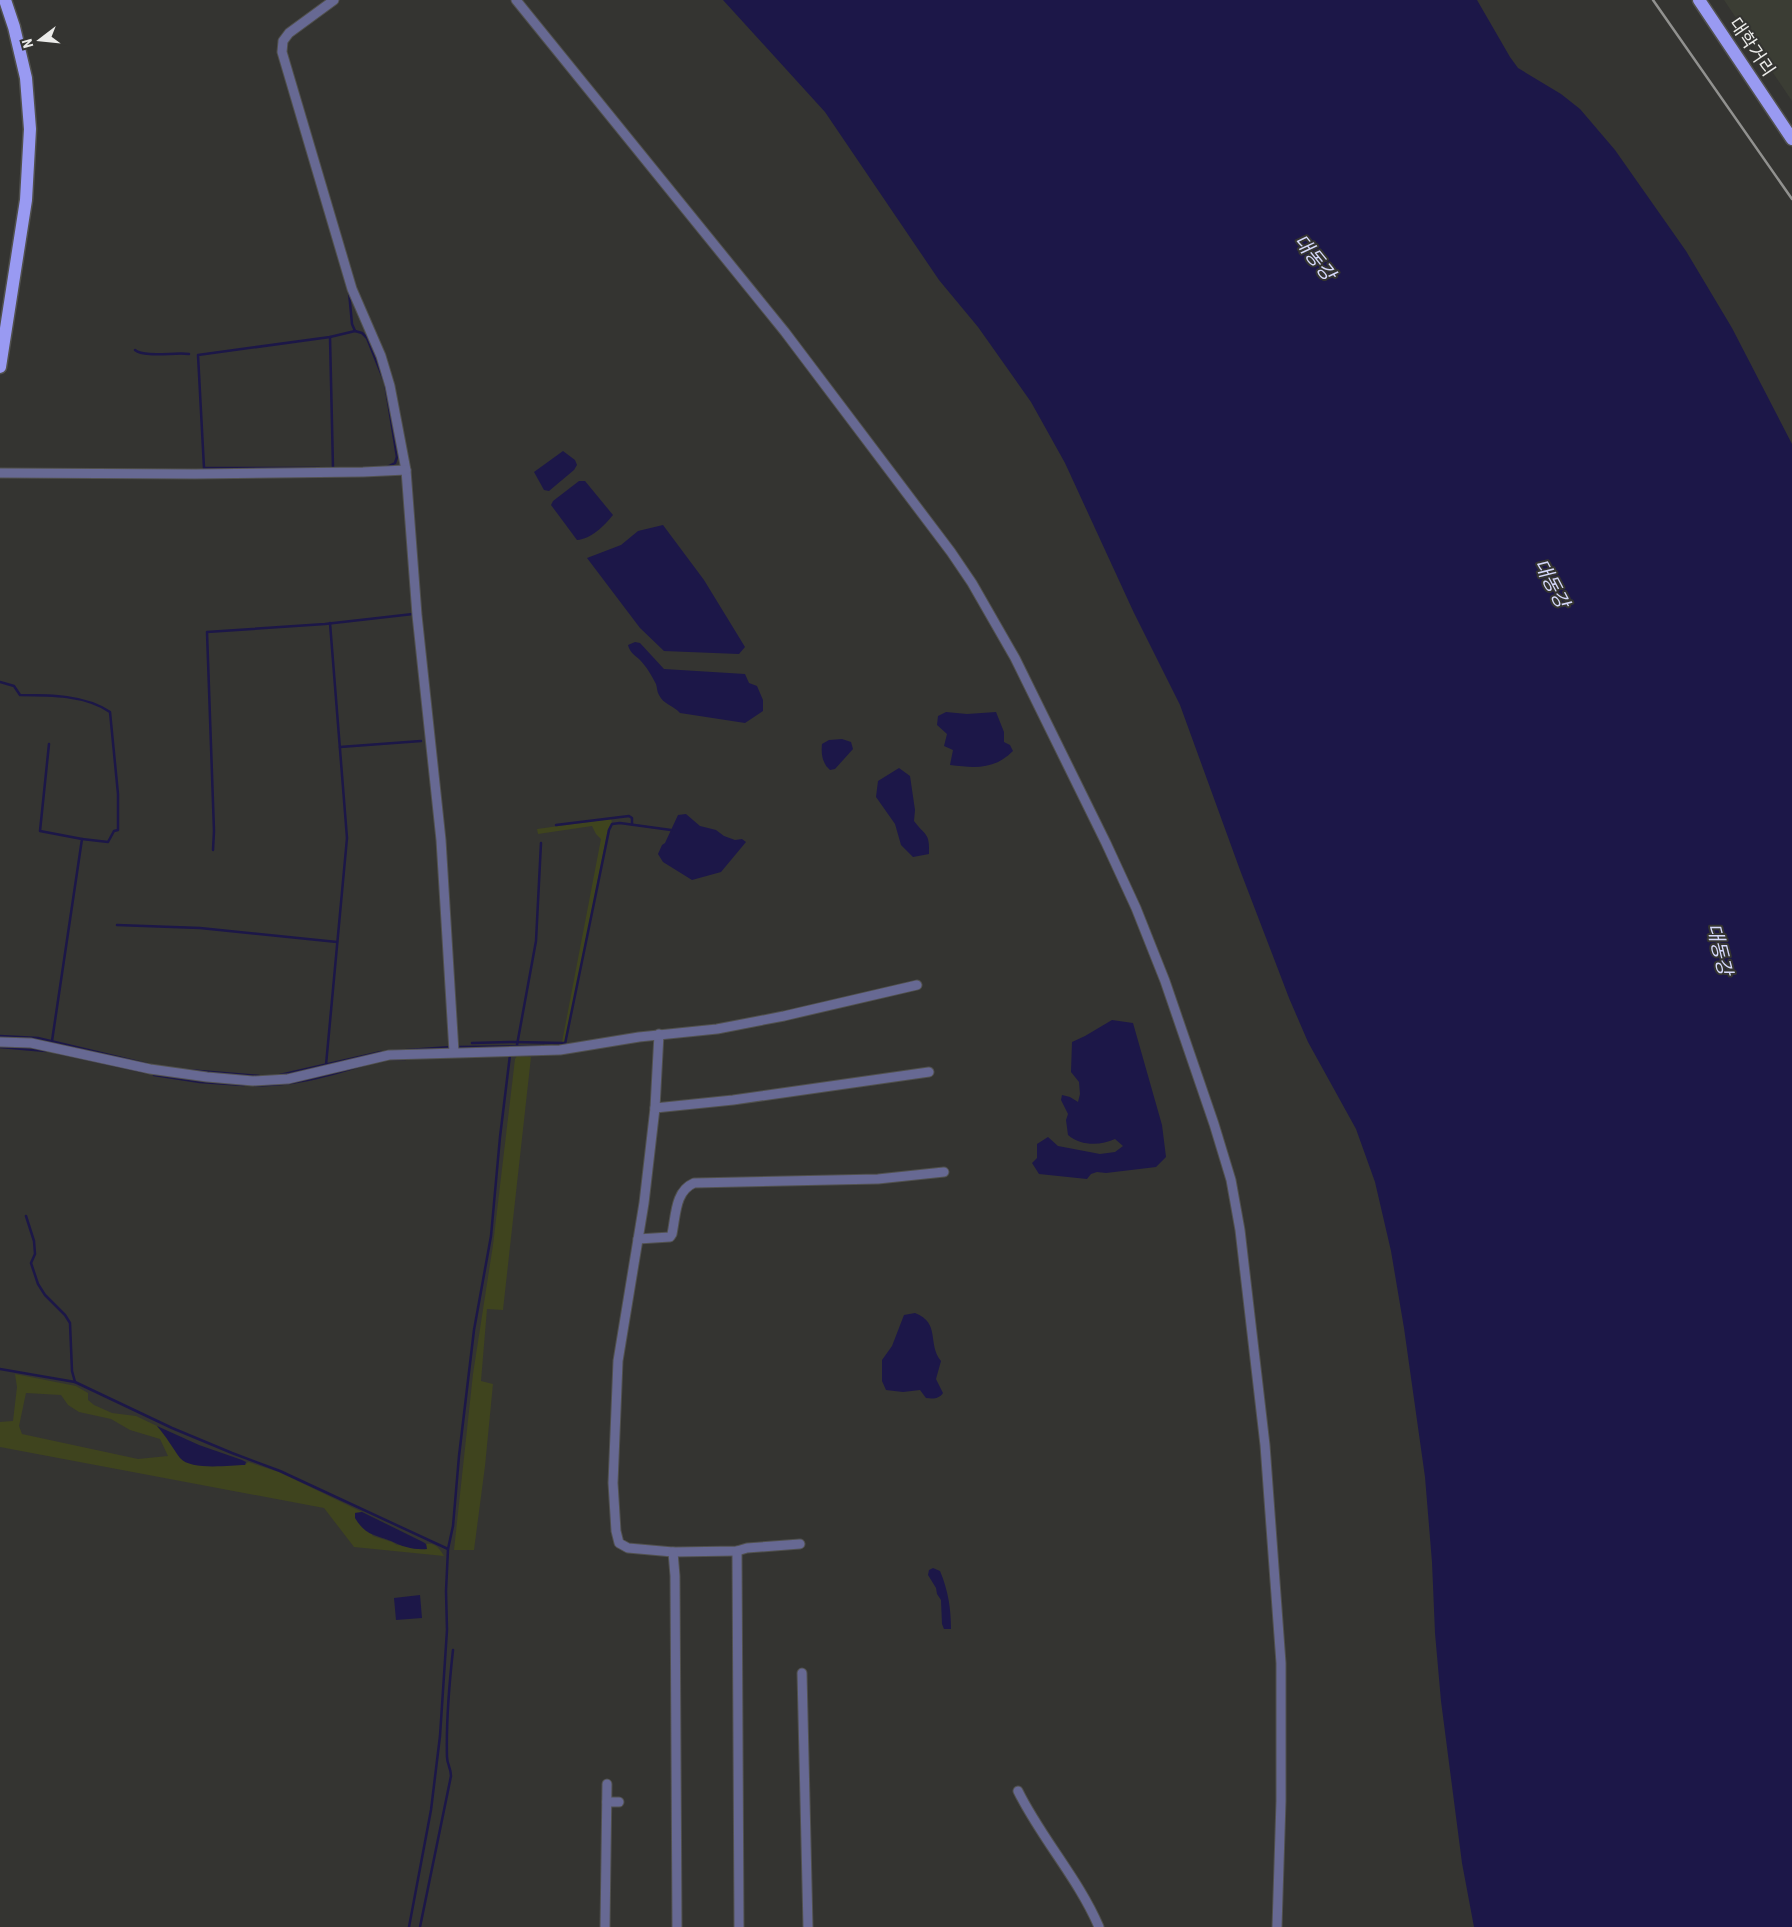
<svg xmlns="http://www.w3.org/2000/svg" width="1792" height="1927" font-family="'Roboto Condensed','Noto Sans KR',sans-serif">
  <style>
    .built { fill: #3b3d34 }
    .green { fill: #3f441e; fill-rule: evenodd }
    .water { fill: #1c1748 }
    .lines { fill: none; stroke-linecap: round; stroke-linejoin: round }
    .stream { stroke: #1c1748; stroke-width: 2.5 }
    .minor-casing { stroke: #51514e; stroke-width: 11 }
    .primary-casing { stroke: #51514e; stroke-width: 15 }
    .minor { stroke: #676993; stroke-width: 9 }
    .primary { stroke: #999af2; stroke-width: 12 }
    .rail { stroke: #91918f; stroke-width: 2.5 }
    .labels { text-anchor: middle; stroke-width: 4; stroke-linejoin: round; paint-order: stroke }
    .street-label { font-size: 18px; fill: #ebebe9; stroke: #343431 }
    .water-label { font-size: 19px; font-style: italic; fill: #d5d8fa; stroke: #343431 }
  </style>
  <rect width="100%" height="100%" fill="#343431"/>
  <polygon class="built" points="1724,0 1792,0 1792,101"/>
  <g class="green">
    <polygon points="611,819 612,822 608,829 565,1043 562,1042 601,839 596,834 592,826 538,834 537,829"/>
    <polygon points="517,1056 531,1057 503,1310 487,1309 481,1381 493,1384 485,1466 474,1550 454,1550 473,1374 493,1245 515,1059"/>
    <path d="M 15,1374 L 76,1386 L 88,1393 L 88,1400 L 94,1405 L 112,1413 L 136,1416 L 157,1426 L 173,1446 L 238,1465 L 245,1465 L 248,1462 L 279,1472 L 362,1512 L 355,1513 L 373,1536 L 392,1542 L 397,1545 L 427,1547 L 426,1544 C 435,1542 440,1549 444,1556 L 354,1547 L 324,1508 L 0,1447 L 0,1422 L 13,1421 L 17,1387 ZM 26,1393 L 61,1395 L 68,1405 L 79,1412 L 111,1419 L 130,1430 L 160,1439 L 168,1456 L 138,1459 L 22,1434 L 19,1426 Z"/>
  </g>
  <g class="water">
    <polygon points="723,0 1477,0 1510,57 1518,68 1561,94 1580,109 1615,150 1686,251 1732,328 1792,444 1792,1927 1474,1927 1462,1863 1441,1701 1435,1633 1432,1562 1425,1477 1404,1328 1391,1251 1375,1182 1356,1129 1308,1042 1289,998 1240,870 1180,705 1134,613 1065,463 1031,402 978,327 939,280 825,112"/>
    <polygon points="563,451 575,460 577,465 574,470 549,491 544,490 534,472"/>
    <path d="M 579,481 L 585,481 L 613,515 C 604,526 591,539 577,540 L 551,505 L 553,501 Z"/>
    <polygon points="663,525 704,580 745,647 739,654 664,651 640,628 587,558 621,545 638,531"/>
    <path d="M 635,642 L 640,643 L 664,669 L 745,674 L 749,683 L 757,686 L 763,700 L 763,711 L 745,723 L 680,713 C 674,706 663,704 659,695 C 657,692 657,687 656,684 C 652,676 646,666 640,660 C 635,655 630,653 628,645 Z"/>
    <path d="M 946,712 L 967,714 L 996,712 L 1004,732 L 1004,742 L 1010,745 L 1013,751 C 994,770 975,768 950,765 L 953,750 L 944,746 L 947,734 L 937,725 L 938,716 Z"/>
    <path d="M 842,739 L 851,742 L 853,749 L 835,769 L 830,770 C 822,763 821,754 822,744 L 829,740 Z"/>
    <path d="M 899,768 L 910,776 L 915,810 L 914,821 C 925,836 930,832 929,854 L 913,857 L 901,845 L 895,824 L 876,797 L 878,781 Z"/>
    <polygon points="686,814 700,826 716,830 724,836 735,840 742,839 746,842 721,872 692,880 663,862 658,854 662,845 665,843 678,815"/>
    <path d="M 1112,1020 L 1133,1023 L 1162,1125 L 1166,1157 L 1156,1167 L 1106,1173 L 1097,1172 L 1091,1174 L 1087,1179 L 1039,1174 L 1032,1163 L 1037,1158 L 1037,1144 L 1048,1137 L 1058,1146 L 1100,1154 L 1115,1152 L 1123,1146 L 1115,1139 C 1100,1146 1081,1146 1068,1135 L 1066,1120 L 1068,1114 L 1061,1100 L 1062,1095 L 1070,1097 L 1078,1102 L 1080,1094 L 1079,1082 L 1071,1072 L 1072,1042 L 1085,1036 Z"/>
    <path d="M 915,1313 C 941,1323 927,1344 941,1361 L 936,1379 L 943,1393 C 939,1399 933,1399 926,1398 L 920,1390 L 903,1392 L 886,1390 L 882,1381 L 882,1360 L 892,1346 L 904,1315 Z"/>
    <path d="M 157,1426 L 199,1445 L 242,1460 L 246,1462 L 245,1465 C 230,1465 191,1471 180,1458 C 172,1447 166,1436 157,1426 Z"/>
    <path d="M 362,1512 L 423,1542 L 426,1544 L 427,1549 C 414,1550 403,1547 391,1541 C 374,1534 366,1536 355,1518 L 355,1513 Z"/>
    <path d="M 933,1568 L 940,1571 C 948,1590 951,1608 951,1629 L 944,1629 L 942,1624 L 941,1600 L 937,1594 L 936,1588 L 928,1575 L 929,1570 Z"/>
    <polygon points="420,1595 422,1618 396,1620 394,1598"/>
  </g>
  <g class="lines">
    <g class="stream">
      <polyline points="349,292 352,324 355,331 362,333 367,338 385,383 397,457 395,463 387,467"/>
      <polyline points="330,337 333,468"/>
      <path d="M 135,350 C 145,358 175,352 189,354"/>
      <polyline points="319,468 204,468 198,355 330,337 355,331"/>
      <path d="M 0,682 L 14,686 L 20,695 C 50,695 85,695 110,712 L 118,794 L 118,830 L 114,831 L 108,842 L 82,839"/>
      <polyline points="49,744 40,831 82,839 52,1041"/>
      <polyline points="340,747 421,741"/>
      <polyline points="556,825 629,816 632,818 632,824"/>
      <polyline points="213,850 214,831 207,632 325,624 413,614"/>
      <polyline points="117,925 200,928 337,942"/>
      <polyline points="0,1036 38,1038 147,1064"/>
      <polyline points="472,1043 513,1042 564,1043"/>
      <polyline points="517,1045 536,941 541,843"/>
      <polyline points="562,1045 565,1044 566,1039 609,830 612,824 620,823 671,830"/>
      <polyline points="0,1047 46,1051"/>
      <polyline points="457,1047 544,1046"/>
      <polyline points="394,1051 451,1047"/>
      <polyline points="58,1053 144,1072"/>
      <polyline points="392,1059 405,1059"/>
      <polyline points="326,1065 347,838 330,623"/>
      <polyline points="187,1070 259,1076"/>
      <polyline points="154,1075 200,1082 244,1085"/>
      <polyline points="280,1075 381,1052"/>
      <path d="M 254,1085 C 292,1087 328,1075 364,1065"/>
      <polyline points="26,1216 34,1241 35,1254 31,1263 38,1284 45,1295 65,1315 70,1323 72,1371 75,1382"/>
      <polyline points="0,1369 75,1382 172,1428 232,1453 280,1471 448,1549 446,1591 447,1630 440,1736 431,1810 409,1927"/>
      <polyline points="448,1549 453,1526 459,1456 474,1330 491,1236 500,1137 510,1055"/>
      <path d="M 420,1927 L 451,1776 C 451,1768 447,1764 447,1757 C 446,1721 449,1686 453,1650"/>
    </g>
    <g class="minor-casing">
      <g id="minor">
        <polyline points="334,0 289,33 283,41 282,52 352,289 381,356 390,386 406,470 417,615 441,840 454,1052"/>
        <polyline points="516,0 785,332 951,552 972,583 1015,658 1106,843 1136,908 1165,981 1214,1124 1231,1180 1240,1230 1265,1445 1281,1663 1281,1801 1277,1927"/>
        <polyline points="0,473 195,474 363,472 406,470"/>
        <polyline points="659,1034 655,1108 644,1203 618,1361 613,1483 616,1531 619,1543 628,1548 673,1552 737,1551 747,1548 800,1544"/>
        <polyline points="0,1042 31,1043 150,1069 207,1077 253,1081 288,1079 389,1055 560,1050 639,1037 717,1029 784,1016 917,985"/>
        <polyline points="655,1108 733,1100 929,1072"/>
        <path d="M 638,1239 L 670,1237 L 672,1234 C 676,1215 675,1191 694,1183 L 878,1179 L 944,1172"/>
        <polyline points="737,1551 739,1927"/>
        <polyline points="673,1552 675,1576 677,1927"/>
        <polyline points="802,1673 808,1927"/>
        <path d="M 1018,1791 C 1041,1838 1078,1878 1099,1927"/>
        <polyline points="607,1802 619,1802"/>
        <polyline points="605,1927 607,1784"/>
      </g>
    </g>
    <g class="primary-casing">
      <g id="primary">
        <polyline points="1699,0 1792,139"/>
        <polyline points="0,367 26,200 30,129 26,78 14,27 5,0"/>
      </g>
    </g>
    <use href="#minor" class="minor"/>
    <use href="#primary" class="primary"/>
    <polyline class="rail" points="1653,0 1792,199"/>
  </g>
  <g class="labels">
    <g class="street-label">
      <text transform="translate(1752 47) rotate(56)" y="6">대학거리</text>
    </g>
    <g class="water-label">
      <text transform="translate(1315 257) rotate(51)" y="7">대동강</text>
      <text transform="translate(1552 583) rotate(62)" y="7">대동강</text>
      <text transform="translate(1720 949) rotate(76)" y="7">대동강</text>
    </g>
  </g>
  <g transform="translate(40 40) rotate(254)" stroke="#343431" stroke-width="4" paint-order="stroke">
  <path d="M0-4L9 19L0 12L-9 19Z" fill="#ebebe9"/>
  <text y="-8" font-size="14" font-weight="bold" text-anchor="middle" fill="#ebebe9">N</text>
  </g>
</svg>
